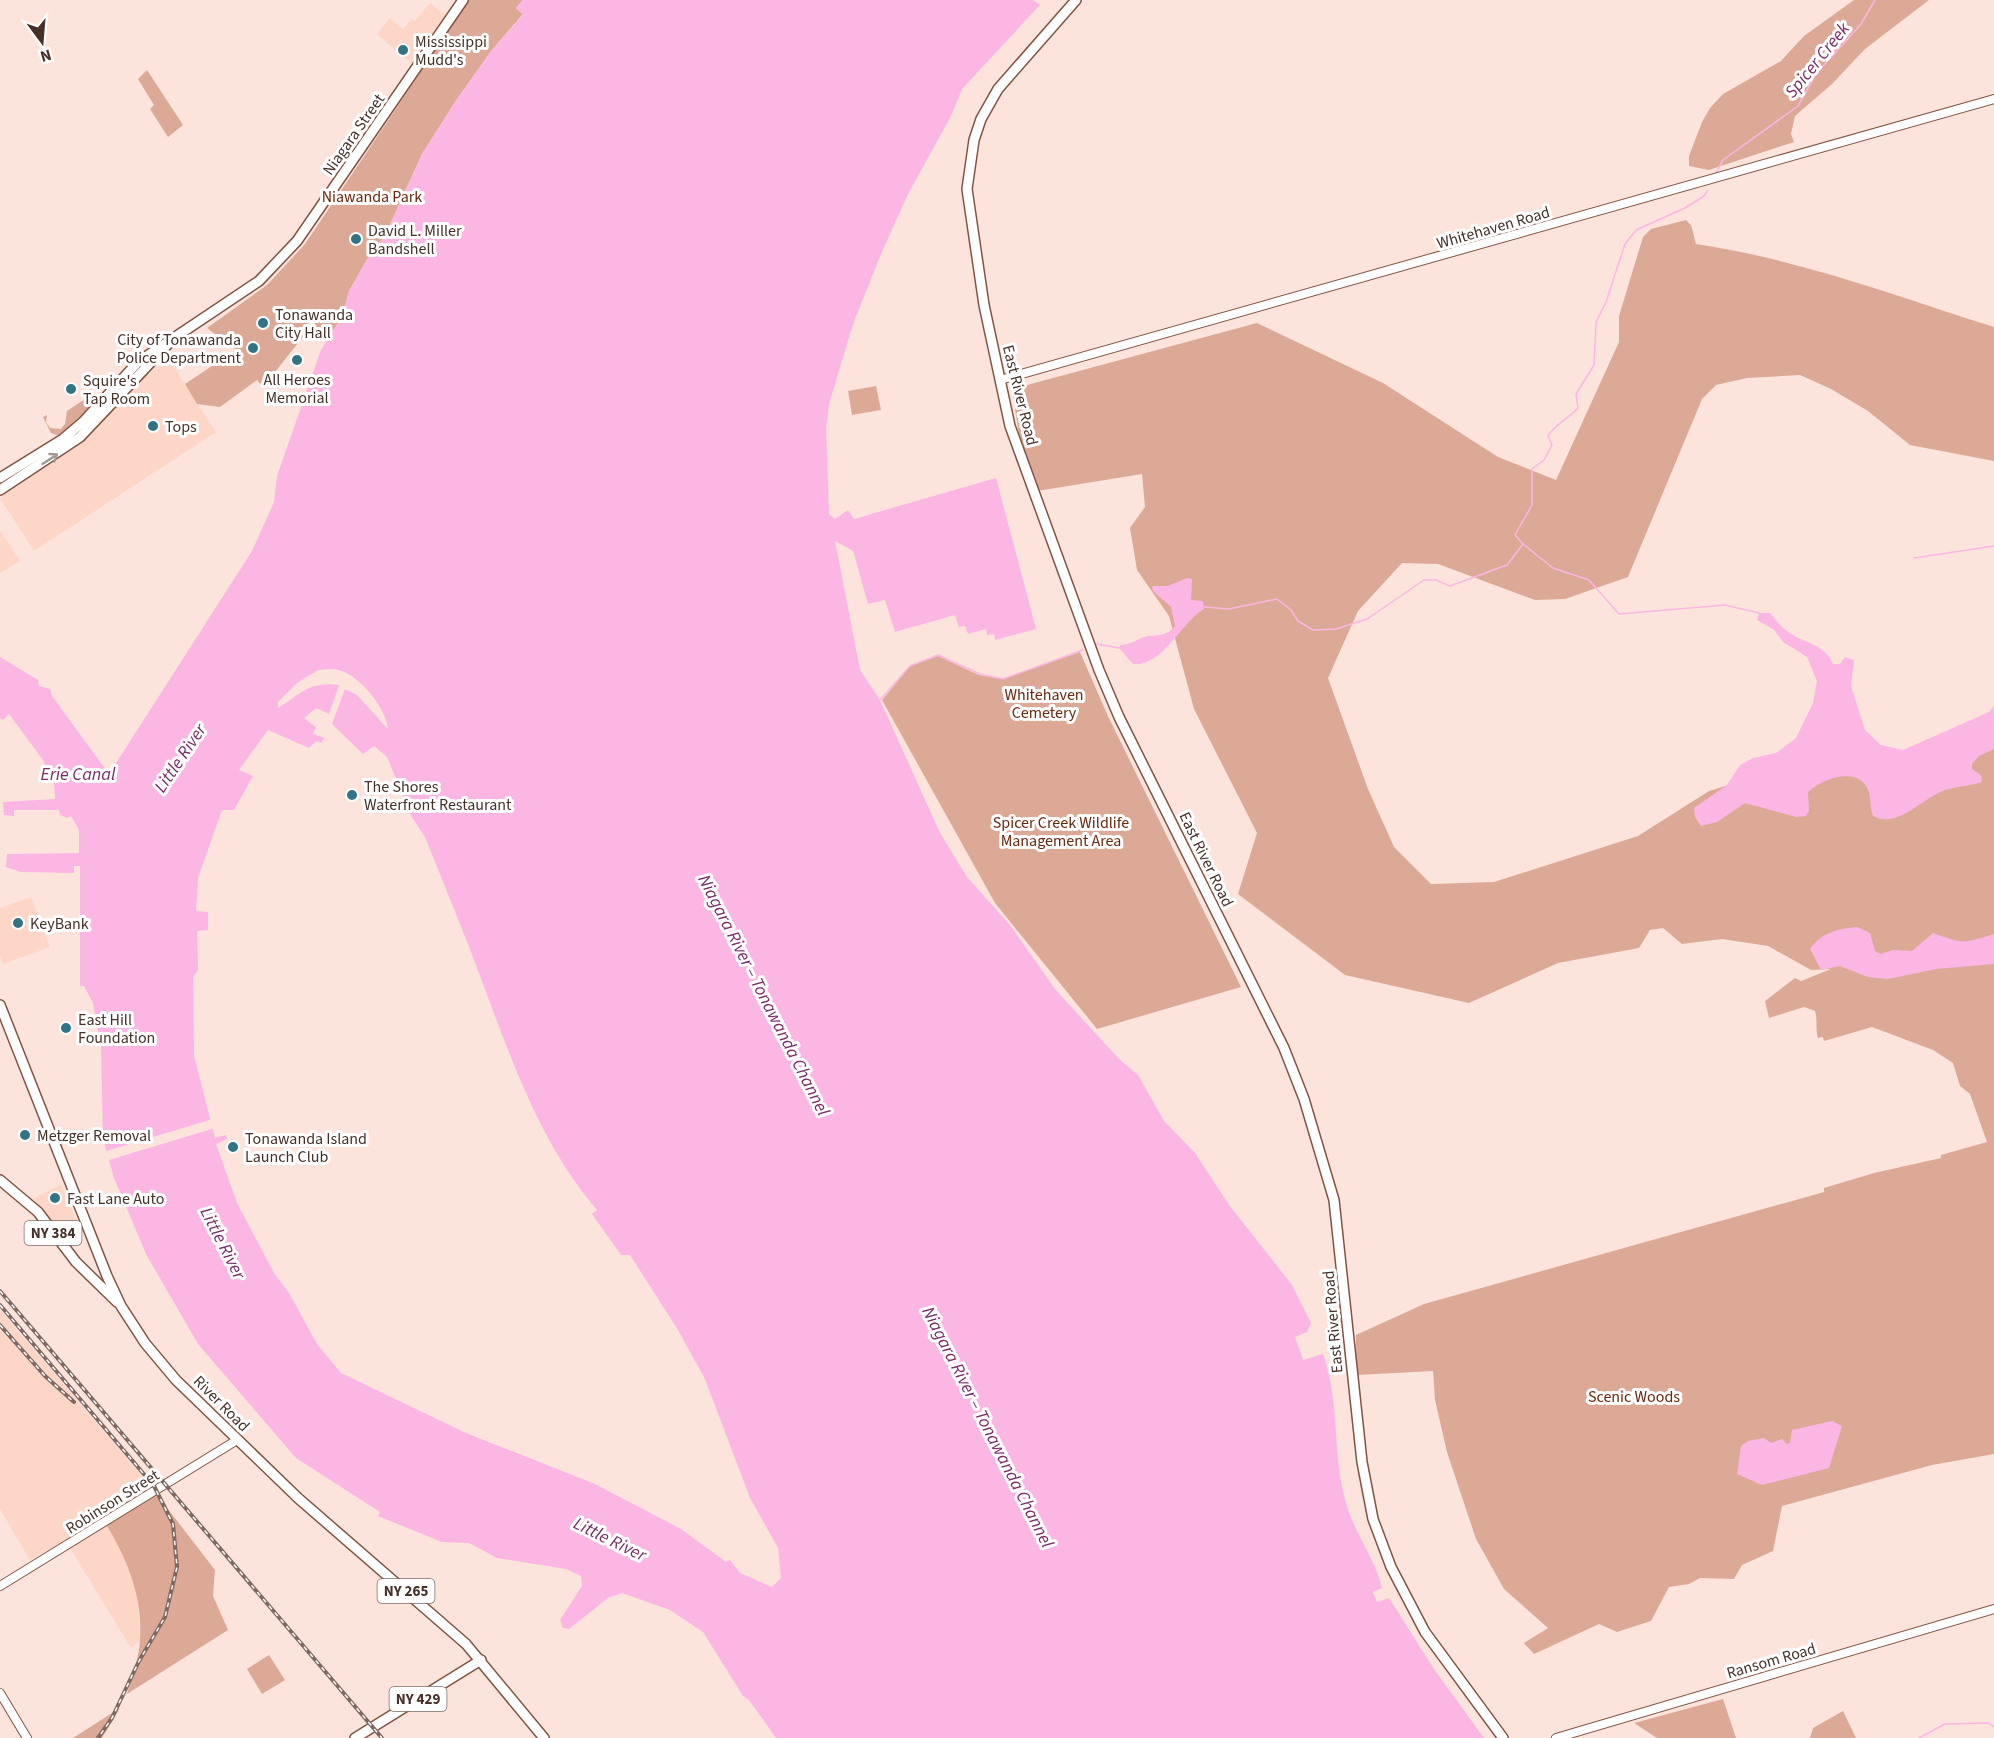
<svg xmlns="http://www.w3.org/2000/svg" width="1994" height="1738" font-family="'Source Sans 3',sans-serif">
  <style>
    .built { fill: #fdd6c8 }
    .green { fill: #dda997 }
    .water { fill: #fcb6e3; fill-rule: evenodd }
    .pier { fill: #fce4dc }
    .lines { fill: none; stroke-linecap: round; stroke-linejoin: round }
    .stream { stroke: #fcb6e3; stroke-width: 1.5 }
    .minor-casing { stroke: #835342; stroke-width: 10 }
    .major-casing { stroke: #835342; stroke-width: 12 }
    .minor { stroke: #fff; stroke-width: 8 }
    .major { stroke: #fff; stroke-width: 9 }
    .rail-casing { stroke: #7f6860; stroke-width: 4 }
    .rail { stroke: #fff; stroke-width: 1.5; stroke-dasharray: 4.5; stroke-linecap: butt }
    .oneway { stroke: #a29894 }
    .poi-dot { fill: #327386; stroke: #fff; stroke-width: 2 }
    .labels { text-anchor: middle; stroke-width: 6; stroke-linejoin: round; paint-order: stroke }
    .shield { fill: #fff; stroke: #7e6e68; stroke-width: 1.5 }
    .shield-label { font-size: 15px; font-weight: bold; fill: #463028 }
    .poi-label { font-size: 16px; fill: #463028; stroke: #fff; text-anchor: start }
    .street-label { font-size: 16px; fill: #463028; stroke: #fff }
    .park-label { font-size: 16px; fill: #6c280d; stroke: #fff }
    .water-label { font-size: 18px; font-style: italic; fill: #792b63; stroke: #fff }
  </style>
  <rect width="100%" height="100%" fill="#fce4dc"/>
  <g class="built">
    <polygon points="430,3 445,15 412,64 377,34 390,18 403,29 412,19 415,21"/>
    <polygon points="169,359 216,432 34,551 0,498 88,438 145,377"/>
    <polygon points="0,530 20,561 0,573"/>
    <polygon points="31,897 50,947 3,964 0,956 0,908"/>
    <polygon points="61,1184 82,1234 69,1240 33,1199"/>
    <polygon points="0,1310 151,1487 103,1519 125,1555 137,1589 140,1641 131,1648 65,1540 30,1560 0,1509"/>
  </g>
  <g class="green">
    <polygon points="469,0 523,0 516,8 523,14 492,50 457,99 422,154 384,238 373,249 349,291 342,317 328,338 317,330 313,317 303,331 306,333 263,387 257,380 220,407 197,404 185,384 236,350 207,328 267,285 305,244"/>
    <polygon points="1854,0 1929,0 1865,49 1832,84 1795,116 1791,134 1794,142 1709,170 1689,166 1689,156 1702,122 1710,108 1723,94 1781,61 1804,36"/>
    <polygon points="147,70 183,125 168,137 150,109 154,105 138,79"/>
    <path d="M 1686,220 L 1691,225 L 1696,244 C 1798,259 1896,296 1994,327 L 1994,461 L 1910,445 L 1868,411 L 1831,389 L 1800,375 L 1747,378 L 1716,385 L 1702,399 L 1628,577 L 1565,599 L 1535,600 L 1438,564 L 1402,563 L 1358,611 L 1328,678 L 1368,789 L 1394,847 L 1431,884 L 1494,882 L 1638,836 L 1709,791 L 1789,766 L 1913,754 L 1994,728 L 1994,1454 L 1932,1465 L 1782,1506 L 1773,1551 L 1742,1565 L 1734,1579 L 1700,1578 L 1689,1584 L 1669,1587 L 1651,1621 L 1617,1632 L 1599,1624 L 1534,1654 L 1524,1643 L 1548,1628 L 1504,1589 L 1476,1539 L 1447,1452 L 1435,1400 L 1433,1371 L 1357,1375 L 1354,1350 L 1356,1349 L 1356,1335 L 1424,1304 L 1824,1192 L 1824,1188 L 1874,1173 L 1941,1158 L 1941,1155 L 1987,1142 L 1970,1094 L 1960,1086 L 1953,1063 L 1933,1050 L 1872,1027 L 1824,1041 L 1823,1037 L 1818,1038 C 1815,1028 1818,1021 1815,1011 L 1804,1007 L 1769,1018 L 1765,1001 L 1795,978 L 1801,981 L 1831,969 L 1811,970 L 1768,946 L 1722,939 L 1682,944 L 1663,928 L 1650,930 L 1639,948 L 1558,963 L 1469,1003 L 1345,975 L 1238,894 L 1257,833 L 1194,709 L 1169,616 L 1137,570 L 1130,528 L 1145,507 L 1142,474 L 1037,491 L 1019,435 L 1012,389 L 1257,323 L 1383,383 L 1498,457 L 1556,480 L 1619,342 L 1619,316 L 1643,237 L 1651,229 Z"/>
    <polygon points="876,386 881,410 852,415 848,391"/>
    <polygon points="85,399 92,400 92,408 59,436 51,433 43,417 47,415 46,422 50,428 61,429 65,424 67,411"/>
    <polygon points="1080,652 1107,714 1241,987 1097,1029 995,903 882,700 910,666 938,656 979,675 1003,679"/>
    <path d="M 151,1487 L 215,1570 L 213,1596 L 228,1630 L 127,1694 C 132,1677 139,1658 140,1640 C 143,1594 126,1557 103,1519 Z"/>
    <polygon points="269,1655 285,1680 262,1694 247,1669"/>
    <polygon points="1723,1699 1736,1738 1657,1738 1634,1723"/>
    <polygon points="120,1708 102,1738 73,1738"/>
    <polygon points="1843,1711 1856,1738 1810,1738 1813,1728"/>
  </g>
  <g class="water">
    <path d="M 523,0 L 1033,0 L 1040,5 L 962,89 L 951,116 L 908,194 L 881,254 L 853,324 L 829,404 L 826,428 L 829,514 L 835,519 L 848,510 L 854,519 L 996,478 L 1036,629 L 995,640 L 994,634 L 987,635 L 986,629 L 968,634 L 965,626 L 959,627 L 955,615 L 895,632 L 885,600 L 868,604 L 853,551 L 835,541 L 860,670 L 880,700 L 940,833 L 967,877 L 1010,925 L 1055,989 L 1119,1059 L 1138,1075 L 1164,1121 L 1195,1153 L 1229,1205 L 1292,1285 L 1311,1323 L 1307,1332 L 1295,1337 L 1303,1360 L 1323,1354 C 1340,1402 1332,1454 1346,1503 C 1354,1533 1375,1558 1382,1588 L 1373,1592 L 1377,1602 L 1389,1598 L 1434,1669 L 1484,1738 L 776,1738 L 749,1700 L 743,1696 L 703,1632 L 670,1610 L 622,1593 L 608,1598 L 569,1629 L 563,1628 L 560,1620 L 582,1586 L 581,1576 L 566,1569 L 497,1558 L 469,1543 L 442,1542 L 378,1516 L 380,1512 L 296,1458 L 198,1344 L 146,1254 L 114,1178 L 103,1139 L 101,1047 L 93,1003 L 84,986 L 80,986 L 80,866 L 74,866 L 74,873 L 21,872 L 6,867 L 7,854 L 79,853 L 79,830 L 71,816 L 67,818 L 60,815 L 59,810 L 14,810 L 14,816 L 4,815 L 3,802 L 55,799 L 54,783 L 43,760 L 9,714 L 3,720 L 0,718 L 0,657 L 38,680 L 39,686 L 50,689 L 52,696 L 109,774 L 252,551 L 274,502 L 277,476 L 321,350 L 342,317 L 349,291 L 373,249 L 384,238 L 422,154 L 457,99 L 492,50 L 523,15 L 516,8 ZM 318,670 C 324,670 332,668 338,670 C 360,675 386,708 388,729 L 357,695 L 345,689 L 332,724 L 363,754 L 374,746 L 387,757 L 411,816 L 425,837 C 443,882 462,928 479,973 C 510,1056 539,1142 597,1210 L 592,1214 L 621,1255 L 630,1255 L 678,1330 L 705,1379 L 750,1498 L 778,1548 L 781,1578 L 772,1587 L 740,1573 L 730,1560 L 726,1562 L 681,1529 L 595,1484 L 466,1433 L 341,1373 L 317,1344 L 289,1293 L 274,1273 L 237,1203 L 216,1144 L 227,1139 L 226,1135 L 215,1138 L 194,1056 L 193,977 L 198,970 L 197,931 L 208,930 L 208,912 L 196,911 L 198,878 L 222,810 L 234,810 L 253,776 L 239,770 L 268,730 L 309,748 L 316,741 L 321,743 L 324,738 L 313,734 L 316,727 L 304,718 L 316,708 L 329,714 L 339,685 C 309,681 301,694 278,708 L 278,702 L 297,683 Z"/>
    <path d="M 1187,578 L 1192,579 L 1191,600 L 1203,601 L 1204,609 C 1182,621 1163,667 1133,664 L 1119,648 L 1120,645 C 1131,645 1138,638 1148,636 C 1159,635 1167,636 1175,626 L 1171,607 L 1153,591 L 1152,586 L 1168,586 Z"/>
    <path d="M 1759,613 L 1770,613 C 1775,619 1780,626 1787,631 C 1801,643 1825,643 1833,664 L 1840,664 L 1845,657 L 1854,660 L 1851,686 L 1865,730 L 1881,745 L 1903,750 L 1989,712 L 1994,706 L 1994,749 L 1979,756 L 1972,764 L 1972,769 L 1981,775 L 1982,782 C 1970,786 1957,786 1945,790 C 1922,798 1898,829 1873,816 C 1870,808 1871,800 1869,792 C 1860,765 1823,778 1808,792 L 1809,811 L 1806,816 L 1796,817 L 1745,803 L 1717,822 L 1701,826 L 1695,817 L 1694,808 L 1727,785 L 1740,765 L 1753,758 L 1776,753 L 1796,738 L 1813,703 L 1817,681 L 1807,657 L 1783,642 L 1774,630 L 1757,620 Z"/>
    <path d="M 1857,927 L 1870,933 L 1875,951 L 1881,954 L 1893,950 L 1912,951 L 1933,933 C 1964,944 1961,944 1994,934 L 1994,964 L 1936,969 L 1888,979 L 1868,977 L 1840,966 L 1821,970 L 1810,949 C 1822,932 1838,929 1857,927 Z"/>
    <polygon points="1832,1421 1842,1426 1829,1468 1762,1485 1737,1474 1741,1446 1748,1441 1764,1438 1771,1443 1782,1439 1787,1444 1790,1443 1792,1430"/>
  </g>
  <polygon class="pier" points="213,1119 215,1128 106,1161 103,1152"/>
  <g class="lines">
    <g class="stream">
      <polyline points="1716,173 1723,160 1798,106 1816,74 1861,24 1875,0"/>
      <polyline points="1523,544 1553,568 1589,580 1619,614 1725,605 1759,613"/>
      <polyline points="1914,558 1994,546"/>
      <path d="M 1204,607 L 1229,609 L 1277,599 L 1291,610 L 1298,621 L 1313,630 L 1336,629 L 1367,619 L 1424,580 L 1436,580 L 1450,586 L 1507,565 L 1523,544 L 1515,535 L 1532,505 L 1532,469 L 1544,460 L 1552,445 L 1548,436 C 1555,424 1568,419 1578,408 L 1576,394 L 1594,365 L 1596,322 L 1606,302 L 1625,244 L 1636,230 L 1685,208 L 1704,196 L 1707,191"/>
      <polyline points="1096,644 1119,648"/>
      <polyline points="880,700 910,666 938,655 980,674 1003,679 1083,650"/>
      <polyline points="1919,1738 1945,1724 1988,1723 1994,1727"/>
    </g>
    <g class="minor-casing">
      <g id="minor">
        <polyline points="1000,380 1994,99"/>
        <polyline points="0,1586 237,1440"/>
        <polyline points="0,1693 27,1738"/>
        <polyline points="1556,1738 1994,1609"/>
      </g>
    </g>
    <g class="major-casing">
      <g id="major">
        <polyline points="1076,0 998,89 981,119 974,140 967,189 984,305 1010,426 1099,670 1119,717 1284,1048 1304,1099 1334,1200 1362,1462 1373,1519 1391,1567 1425,1632 1503,1738"/>
        <polyline points="0,478 63,439 83,422 138,362 259,281 297,241 463,0"/>
        <polyline points="0,490 80,437 169,343"/>
        <polyline points="0,1005 107,1276 121,1306 145,1343 176,1380 298,1498 466,1644 544,1738"/>
        <polyline points="0,1180 38,1212 76,1262 117,1302"/>
        <polyline points="355,1738 481,1660"/>
      </g>
    </g>
    <use href="#minor" class="minor"/>
    <use href="#major" class="major"/>
    <g class="rail-casing">
      <g id="rail">
        <polyline points="0,1291 382,1738"/>
        <polyline points="0,1305 154,1486 173,1524 177,1567 165,1617 139,1661 112,1718 98,1738"/>
        <polyline points="0,1325 45,1376 74,1402"/>
      </g>
    </g>
    <use href="#rail" class="rail"/>
  </g>
  <defs><path id="oneway-shaft" d="M-6 0H5M1.5-3L5.5 0L1.5 3" fill="none" stroke-width="1.6" stroke-linecap="round" stroke-linejoin="round" transform="scale(1.5)"/></defs>
  <use class="oneway" href="#oneway-shaft" transform="translate(50 459) rotate(-33)"/>
  <g class="poi-dot">
    <circle cx="403" cy="50" r="6"/>
    <circle cx="356" cy="239" r="6"/>
    <circle cx="263" cy="323" r="6"/>
    <circle cx="253" cy="348" r="6"/>
    <circle cx="297" cy="360" r="6"/>
    <circle cx="71" cy="389" r="6"/>
    <circle cx="153" cy="426" r="6"/>
    <circle cx="352" cy="795" r="6"/>
    <circle cx="18" cy="923" r="6"/>
    <circle cx="66" cy="1028" r="6"/>
    <circle cx="25" cy="1135" r="6"/>
    <circle cx="233" cy="1147" r="6"/>
    <circle cx="55" cy="1198" r="6"/>
  </g>
  <g class="labels">
    <g class="shield">
      <rect x="24.5" y="1221" width="57" height="24" rx="4.5"/>
      <rect x="377.5" y="1579" width="57" height="24" rx="4.5"/>
      <rect x="389.5" y="1687" width="57" height="24" rx="4.5"/>
    </g>
    <g class="shield-label">
      <text x="53" y="1238">NY 384</text>
      <text x="406" y="1596">NY 265</text>
      <text x="418" y="1704">NY 429</text>
    </g>
    <g class="poi-label">
      <text x="415" y="47">Mississippi<tspan x="415" dy="18">Mudd's</tspan></text>
      <text x="368" y="236">David L. Miller<tspan x="368" dy="18">Bandshell</tspan></text>
      <text x="275" y="320">Tonawanda<tspan x="275" dy="18">City Hall</tspan></text>
      <text x="241" y="345" text-anchor="end">City of Tonawanda<tspan x="241" dy="18">Police Department</tspan></text>
      <text x="297" y="385" text-anchor="middle">All Heroes<tspan x="297" dy="18">Memorial</tspan></text>
      <text x="83" y="386">Squire's<tspan x="83" dy="18">Tap Room</tspan></text>
      <text x="165" y="432">Tops</text>
      <text x="364" y="792">The Shores<tspan x="364" dy="18">Waterfront Restaurant</tspan></text>
      <text x="30" y="929">KeyBank</text>
      <text x="78" y="1025">East Hill<tspan x="78" dy="18">Foundation</tspan></text>
      <text x="37" y="1141">Metzger Removal</text>
      <text x="245" y="1144">Tonawanda Island<tspan x="245" dy="18">Launch Club</tspan></text>
      <text x="67" y="1204">Fast Lane Auto</text>
    </g>
    <g class="street-label">
      <text transform="translate(353 134) rotate(-55)" y="6">Niagara Street</text>
      <text transform="translate(1493 227) rotate(-16)" y="6">Whitehaven Road</text>
      <text transform="translate(1021 395) rotate(76)" y="6">East River Road</text>
      <text transform="translate(1207 859) rotate(64)" y="6">East River Road</text>
      <text transform="translate(1332 1322) rotate(-95)" y="6">East River Road</text>
      <text transform="translate(222 1403) rotate(45)" y="6">River Road</text>
      <text transform="translate(112 1501) rotate(-32)" y="6">Robinson Street</text>
      <text transform="translate(1771 1660) rotate(-16)" y="6">Ransom Road</text>
    </g>
    <g class="park-label">
      <text x="372" y="202">Niawanda Park</text>
      <text x="1044" y="700">Whitehaven<tspan x="1044" dy="18">Cemetery</tspan></text>
      <text x="1061" y="828">Spicer Creek Wildlife<tspan x="1061" dy="18">Management Area</tspan></text>
      <text x="1634" y="1402">Scenic Woods</text>
    </g>
    <g class="water-label">
      <text transform="translate(1817 60) rotate(-51)" y="6">Spicer Creek</text>
      <text transform="translate(180 758) rotate(-56)" y="6">Little River</text>
      <text x="78" y="780">Erie Canal</text>
      <text transform="translate(764 995) rotate(63)" y="6">Niagara River – Tonawanda Channel</text>
      <text transform="translate(223 1243) rotate(63)" y="6">Little River</text>
      <text transform="translate(988 1427) rotate(63)" y="6">Niagara River – Tonawanda Channel</text>
      <text transform="translate(610 1539) rotate(26)" y="6">Little River</text>
    </g>
  </g>
  <g transform="translate(42 42) rotate(164)" stroke="#ffffff" stroke-width="4.5" paint-order="stroke">
  <path d="M0-4.5L10 22L0 15L-10 22Z" fill="#463028"/>
  <text y="-9" font-size="16" font-weight="bold" text-anchor="middle" fill="#463028">N</text>
  </g>
</svg>
